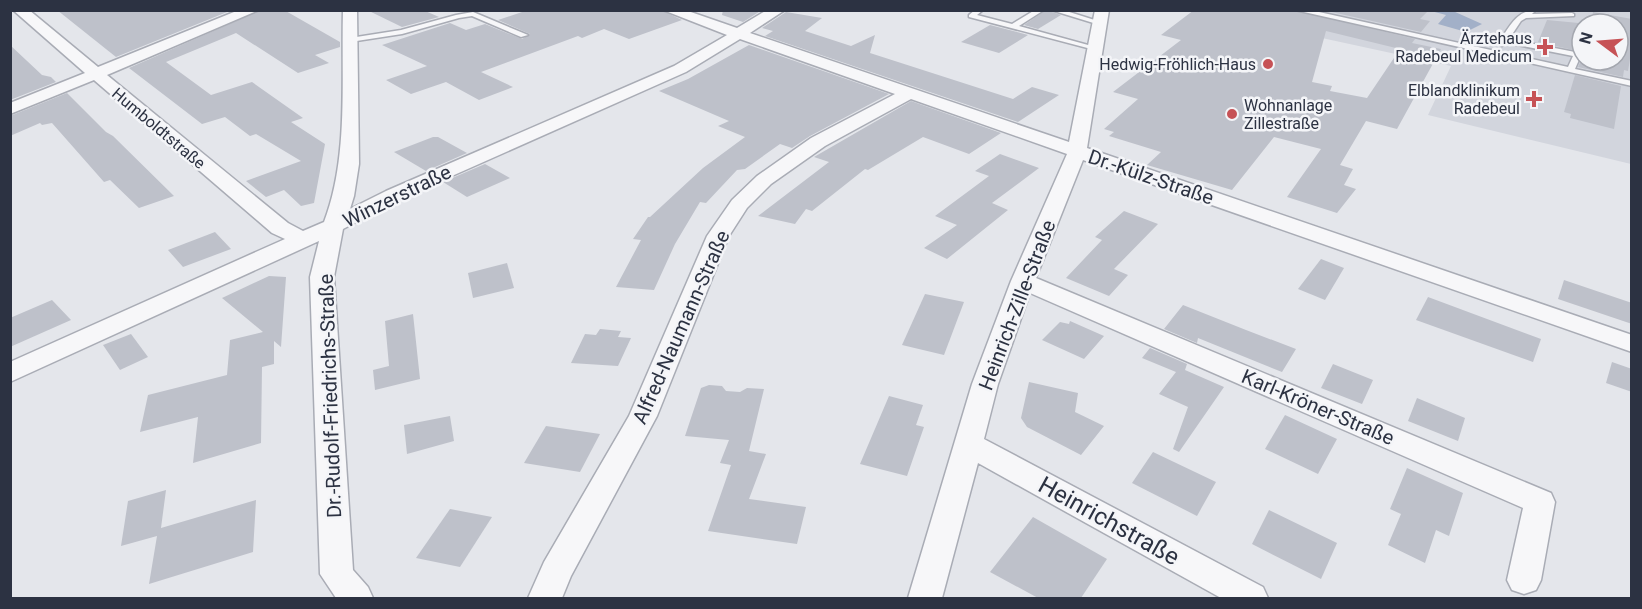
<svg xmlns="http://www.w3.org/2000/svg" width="1642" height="609" font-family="Roboto,sans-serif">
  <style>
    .built { fill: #d2d5dd; fill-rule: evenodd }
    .water { fill: #a2b0c8 }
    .building { fill: #bec1ca; fill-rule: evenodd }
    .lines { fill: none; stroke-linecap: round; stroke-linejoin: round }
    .service-casing { stroke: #a9acb5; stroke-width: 3 }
    .minor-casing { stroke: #a9acb5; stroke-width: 3 }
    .service { fill: #f7f7f9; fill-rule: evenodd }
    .minor { fill: #f7f7f9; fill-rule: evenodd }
    .poi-dot { fill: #c65256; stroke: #f4f5f8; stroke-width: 2 }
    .labels { text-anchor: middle; stroke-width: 5; stroke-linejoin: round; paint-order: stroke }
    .far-poi-label { font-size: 16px; fill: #2c3242; stroke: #f4f5f8; text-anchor: end }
    .far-street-label { font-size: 16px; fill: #2c3242; stroke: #f4f5f8 }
    .street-label { font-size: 20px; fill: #2c3242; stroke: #f4f5f8 }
    .near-street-label { font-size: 24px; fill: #2c3242; stroke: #f4f5f8 }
  </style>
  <rect width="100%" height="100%" fill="#e4e6eb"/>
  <path class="built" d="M 1198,11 L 1631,11 L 1631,164 L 1428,115 L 1451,66 ZM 1582,24 L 1618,24 L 1618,60 L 1582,60 Z"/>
  <polygon class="water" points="1431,11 1453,11 1482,24 1466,32 1438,24 1446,15"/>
  <g class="building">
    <polygon points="57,10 232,10 116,57"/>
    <polygon points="261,10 284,10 340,42 340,47 315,55 329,63 298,73 236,33 166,62 211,95 252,82 303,118 291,122 325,144 314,203 301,206 284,190 266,197 246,181 301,161 256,134 250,136 225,117 202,124 129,68"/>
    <polygon points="367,10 423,10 439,17 402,27"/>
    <polygon points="528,10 661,10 682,20 629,39 604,29 582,38 578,36 481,72 513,87 479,100 446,82 411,94 386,80 427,66 382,45 450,23 466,30 485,24 522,39 530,34 498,20"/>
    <polygon points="723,10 762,10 743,22 722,15"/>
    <polygon points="1046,10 1061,15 1038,29 1024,25"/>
    <path d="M 1194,10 L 1293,10 L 1415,39 L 1412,43 L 1441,49 L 1397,129 L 1366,121 L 1340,165 L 1353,169 L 1344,185 L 1356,189 L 1337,213 L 1287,197 L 1321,149 L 1274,137 L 1232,190 L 1147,165 L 1161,152 L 1109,136 L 1114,132 L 1104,129 L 1138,99 L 1113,92 L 1181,40 L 1161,35 ZM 1326,31 L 1400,49 L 1367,98 L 1330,91 L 1332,86 L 1312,82 Z"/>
    <polygon points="1323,10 1429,10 1420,19 1430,21 1421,32"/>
    <polygon points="786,12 822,18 805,31 851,46 875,35 870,53 1013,99 1032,87 1059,95 1018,122 765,36 773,31 762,28"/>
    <polygon points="1593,12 1632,19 1632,59 1630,59 1628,71 1624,70 1623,77 1578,67 1582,58 1618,60 1618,24 1591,24"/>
    <polygon points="1547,20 1589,24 1582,24 1582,52 1538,42"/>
    <polygon points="990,25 1028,35 999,53 961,42"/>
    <polygon points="10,45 42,75 51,77 56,82 10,100"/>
    <polygon points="749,45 889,94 810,136 792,148 780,144 745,169 737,170 706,203 700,202 675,244 654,290 616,287 641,240 633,239 648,217 650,217 703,168 745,137 718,126 729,121 659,91 688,79"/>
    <polygon points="1575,75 1621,86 1614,129 1570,118 1571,114 1564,112"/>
    <polygon points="67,93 106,132 113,136 174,196 139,208 110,180 104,182 52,123 42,125 40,123 10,136 10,116"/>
    <polygon points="911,101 1001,133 969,154 923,137 868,170 865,169 812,211 806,209 795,224 758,216 829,162 814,157"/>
    <polygon points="433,137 438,137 467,153 426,171 394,152"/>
    <polygon points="1000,154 1039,168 992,203 1008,210 947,259 924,248 957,225 935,216 989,176 975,171"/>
    <polygon points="485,164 510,178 467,197 443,182"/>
    <polygon points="1124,211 1158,224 1114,269 1128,275 1109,296 1066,278 1102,240 1095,237"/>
    <polygon points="215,232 231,249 183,267 168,250"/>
    <polygon points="1321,259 1344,268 1325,300 1298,289"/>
    <polygon points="507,263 514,288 473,298 468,273"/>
    <polygon points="269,276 286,277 281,347 274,341 274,364 262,367 261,443 193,463 198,417 140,432 148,395 227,375 230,340 263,332 222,298"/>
    <polygon points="1564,280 1632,303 1632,324 1558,299"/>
    <polygon points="925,294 964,302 944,355 902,345"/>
    <polygon points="1428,297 1541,339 1533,362 1416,320"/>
    <polygon points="52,300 71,320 10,347 10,318"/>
    <polygon points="1183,305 1246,330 1296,349 1282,372 1198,338 1197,343 1164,329"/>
    <polygon points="413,314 420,379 375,390 373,370 389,366 385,321"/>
    <polygon points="1070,321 1104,336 1084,359 1042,340 1060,322 1069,324"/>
    <polygon points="600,329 621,331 618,337 631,338 618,366 571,363 585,334 596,335"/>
    <polygon points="131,334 148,357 120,370 103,345"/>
    <polygon points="1150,348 1187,364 1185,370 1224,387 1179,452 1173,449 1188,407 1159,394 1176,372 1142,358"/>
    <polygon points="1612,362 1632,369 1632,392 1606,383"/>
    <polygon points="1333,364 1373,380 1362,404 1321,388"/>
    <polygon points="1029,382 1078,393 1075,412 1104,426 1081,455 1027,427 1021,418"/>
    <polygon points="709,385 722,386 726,391 740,392 747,388 764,389 749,451 766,454 749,499 806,507 797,544 708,531 731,465 720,463 729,440 685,436 701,388"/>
    <polygon points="889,396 923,405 916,425 924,427 907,476 860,464"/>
    <polygon points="1417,398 1465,418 1458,441 1408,421"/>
    <polygon points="1285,415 1337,439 1318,474 1265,449"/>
    <polygon points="450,416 454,441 407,454 404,425"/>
    <polygon points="546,426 600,434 580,472 524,463"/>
    <polygon points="1153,452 1216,482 1197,516 1132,483"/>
    <polygon points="1407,468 1463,493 1449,536 1436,530 1425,563 1388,545 1401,514 1390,509"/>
    <polygon points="166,490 161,528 256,500 253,552 149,584 157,536 121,546 128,501"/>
    <polygon points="450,509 492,517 460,567 416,558"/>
    <polygon points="1269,510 1337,543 1321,579 1252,544"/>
    <polygon points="1033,517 1107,559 1081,598 1038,598 990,572"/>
  </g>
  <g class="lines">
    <g class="service-casing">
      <g id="service">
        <polygon points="975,10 983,10 977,15 1012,24 1035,10 1044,10 1019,26 1099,48 1095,50 969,17 969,15"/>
        <polygon points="1051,10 1063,10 1104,23 1100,25"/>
        <path d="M 1295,10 L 1310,10 L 1568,67 L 1573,56 L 1507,43 L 1502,46 L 1498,44 C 1508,29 1516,10 1536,10 L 1532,14 L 1572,13 L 1574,14 L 1574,16 L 1526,18 L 1521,21 L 1509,39 L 1580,53 L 1581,55 L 1575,69 L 1632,81 L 1632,86 Z"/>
        <polygon points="473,12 528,35 521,37 472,16 459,18 402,34 350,42 346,40 350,38 401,30 456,15"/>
      </g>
    </g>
    <g class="minor-casing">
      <path id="minor" d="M 13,10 L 29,10 L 98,67 L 239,10 L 259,10 L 107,75 L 288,223 L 303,231 L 324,222 C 349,157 341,80 343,10 L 357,10 L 359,164 L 354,196 L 350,209 L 386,191 L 674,66 L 727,35 L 663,10 L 685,10 L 737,28 L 767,10 L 785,10 L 750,33 L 1069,142 L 1095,10 L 1109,10 L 1087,148 L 1632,335 L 1632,352 L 1083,160 L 1036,278 L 1551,493 L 1555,502 L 1541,580 L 1536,590 L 1524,594 L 1512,590 L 1507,580 L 1523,508 L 1030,293 L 998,384 L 984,439 L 1263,587 L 1268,598 L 1221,598 L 978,463 L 942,598 L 908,598 L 972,384 L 1011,281 L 1067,154 L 911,99 L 825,146 L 771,184 L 747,208 L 729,236 L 657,416 L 571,576 L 562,598 L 528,598 L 544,562 L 629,416 L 707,236 L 732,200 L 757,176 L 811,138 L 895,94 L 740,39 L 686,72 L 400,199 L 343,229 L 334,277 L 353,570 L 368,587 L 373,598 L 336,598 L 320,574 L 310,277 L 319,241 L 10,382 L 10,362 L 285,239 L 272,233 L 94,80 L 10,114 L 10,103 L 85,73 Z"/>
    </g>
    <use href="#service" class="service"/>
    <use href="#minor" class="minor"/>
  </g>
  <g class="poi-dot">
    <path d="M1542 38h6v6h6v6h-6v6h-6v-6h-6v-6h6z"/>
    <circle cx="1268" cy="64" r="6"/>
    <path d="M1531 90h6v6h6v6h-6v6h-6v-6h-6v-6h6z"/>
    <circle cx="1232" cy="114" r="6"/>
  </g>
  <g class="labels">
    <g class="far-poi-label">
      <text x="1532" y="44">Ärztehaus<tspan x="1532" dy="18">Radebeul Medicum</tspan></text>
      <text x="1256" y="70">Hedwig-Fröhlich-Haus</text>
      <text x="1520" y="96">Elblandklinikum<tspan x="1520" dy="18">Radebeul</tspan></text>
      <text x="1244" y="111" text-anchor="start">Wohnanlage<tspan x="1244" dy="18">Zillestraße</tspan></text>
    </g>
    <g class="far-street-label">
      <text transform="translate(159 128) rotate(40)" y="6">Humboldtstraße</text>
    </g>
    <g class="street-label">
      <text transform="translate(1151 177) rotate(19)" y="7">Dr.-Külz-Straße</text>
      <text transform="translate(397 196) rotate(-26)" y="7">Winzerstraße</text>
      <text transform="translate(1017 305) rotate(-69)" y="7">Heinrich-Zille-Straße</text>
      <text transform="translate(681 327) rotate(-66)" y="7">Alfred-Naumann-Straße</text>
      <text transform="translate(330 396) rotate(-92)" y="7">Dr.-Rudolf-Friedrichs-Straße</text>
      <text transform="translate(1318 407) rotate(23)" y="7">Karl-Kröner-Straße</text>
    </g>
    <g class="near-street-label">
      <text transform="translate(1109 521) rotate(29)" y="8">Heinrichstraße</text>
    </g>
  </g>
  <rect width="1642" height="609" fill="none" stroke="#2c3242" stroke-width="24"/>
  <g transform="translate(1600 42) rotate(286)"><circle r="28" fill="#f4f5f8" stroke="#a4a7af" stroke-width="1.5"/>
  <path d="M0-4.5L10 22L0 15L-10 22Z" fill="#c65256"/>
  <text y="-9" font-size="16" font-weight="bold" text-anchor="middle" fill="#2c3242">N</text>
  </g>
</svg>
